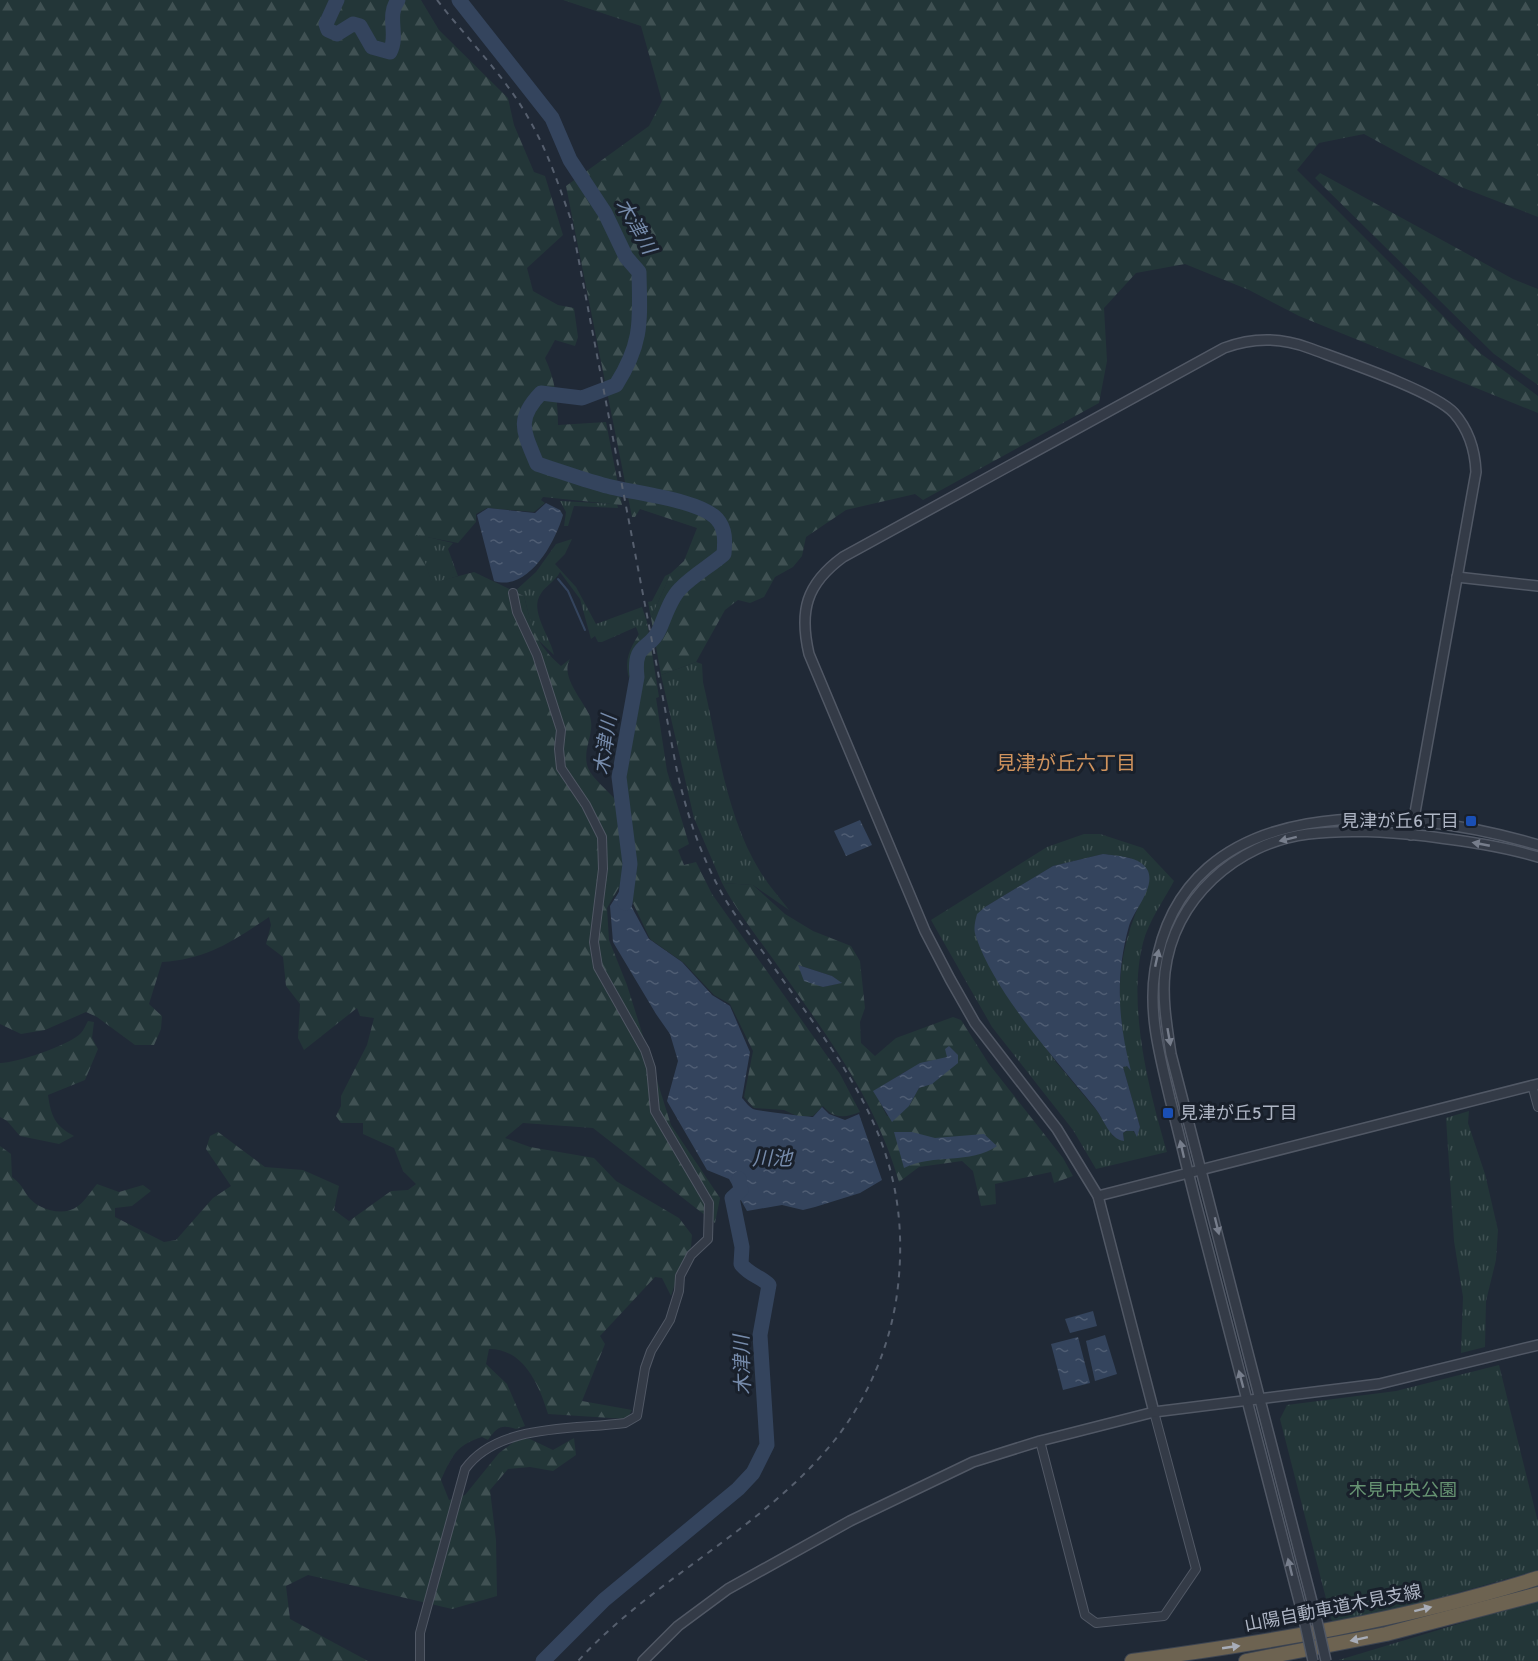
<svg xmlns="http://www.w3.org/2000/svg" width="1538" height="1661" font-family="Signika,'Noto Sans JP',sans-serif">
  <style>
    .grass { fill: url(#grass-tufts); fill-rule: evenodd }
    .forest { fill: url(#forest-firs); fill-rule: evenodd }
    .water { fill: url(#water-ripples) }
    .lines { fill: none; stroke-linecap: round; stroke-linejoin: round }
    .stream { stroke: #34445d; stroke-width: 2 }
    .river { stroke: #34445d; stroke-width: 15 }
    .minor-casing { stroke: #515865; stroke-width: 10 }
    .tertiary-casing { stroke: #515865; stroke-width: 12 }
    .motorway-casing { stroke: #3e4551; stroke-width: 16 }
    .minor { stroke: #343b47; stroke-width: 8 }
    .tertiary { stroke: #343b47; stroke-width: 9 }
    .motorway { stroke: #6d6351; stroke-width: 14 }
    .rail { stroke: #565f6e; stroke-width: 2; stroke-dasharray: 6 6; stroke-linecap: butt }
    .tertiary-bridge-casing { stroke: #515865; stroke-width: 12; stroke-linecap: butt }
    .tertiary-bridge { stroke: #343b47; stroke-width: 9 }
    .oneway { fill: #777e8c }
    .oneway2 { fill: #a8adb8 }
    .transit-dot { fill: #1a4fb4; stroke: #19202b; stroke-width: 2 }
    .labels { text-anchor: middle; stroke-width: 6; stroke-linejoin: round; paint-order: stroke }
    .poi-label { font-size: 18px; fill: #aeb5c4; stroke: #19202b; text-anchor: end }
    .park-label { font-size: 18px; fill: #669372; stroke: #19202b }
    .street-label { font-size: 18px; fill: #aeb5c4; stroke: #19202b }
    .water-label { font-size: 20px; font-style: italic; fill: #768bab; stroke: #19202b }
    .neighbourhood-label { font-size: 20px; fill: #d0935d; stroke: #19202b }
  </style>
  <defs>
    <pattern id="grass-tufts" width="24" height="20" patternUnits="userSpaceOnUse" patternTransform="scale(1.5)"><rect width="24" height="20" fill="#233638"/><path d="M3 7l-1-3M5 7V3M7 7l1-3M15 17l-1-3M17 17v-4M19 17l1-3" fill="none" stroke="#405153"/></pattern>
    <pattern id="forest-firs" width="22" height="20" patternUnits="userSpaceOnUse" patternTransform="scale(1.5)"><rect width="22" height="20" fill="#233638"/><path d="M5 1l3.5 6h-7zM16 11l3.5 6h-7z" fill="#405153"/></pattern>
    <pattern id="water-ripples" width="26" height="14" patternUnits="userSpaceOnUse" patternTransform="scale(1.5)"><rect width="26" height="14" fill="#34445d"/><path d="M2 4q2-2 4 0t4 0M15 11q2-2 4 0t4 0" fill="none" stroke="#4f5d73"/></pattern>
  </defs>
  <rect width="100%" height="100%" fill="#202936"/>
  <g class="grass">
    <polygon points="560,501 617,504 618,508 574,506 568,526 564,526 566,512"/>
    <polygon points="415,534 453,543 448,549 458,576 432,584"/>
    <path d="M 572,539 L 565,554 L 555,564 L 576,587 L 596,624 L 642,607 L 647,622 L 639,635 L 636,627 L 602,642 L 598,642 L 595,636 L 591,639 L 580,599 L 560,572 C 555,582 544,586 539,597 C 531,613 552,641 554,655 L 534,636 L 524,596 L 515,591 L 536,572 L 556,544 Z"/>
    <polygon points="671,573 651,618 648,602 652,601 665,576"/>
    <path d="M 696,662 L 702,664 L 703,682 C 718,745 726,817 761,873 C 769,886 780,898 789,910 L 753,885 L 722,883 L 694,818 L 661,675 Z"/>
    <path d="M 1084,834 L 1100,834 L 1143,848 L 1174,881 C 1164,900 1148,922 1143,943 C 1127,1005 1149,1091 1167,1152 L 1096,1169 L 1073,1130 L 992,1027 L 931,920 L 1047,847 ZM 1103,854 L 1131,858 L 1148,886 C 1116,948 1113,1002 1130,1069 L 1126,1065 L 1123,1067 L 1140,1127 L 1136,1134 L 1131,1129 L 1123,1133 L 1124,1140 L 1113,1136 L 1097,1111 L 1056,1062 L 1005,991 L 985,907 L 1053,866 Z"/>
    <polygon points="1469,1111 1468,1123 1485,1174 1498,1230 1496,1260 1486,1301 1485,1347 1461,1353 1463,1297 1454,1241 1446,1118"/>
    <polygon points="1499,1365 1538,1522 1538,1570 1386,1613 1332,1622 1280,1419 1287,1405 1396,1391"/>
    <polygon points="1538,1600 1538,1661 1339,1660"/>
  </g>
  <g class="forest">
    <path d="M 0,0 L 421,0 L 439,30 L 508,98 L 514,125 L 534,172 L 545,176 L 563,235 L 527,268 L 533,291 L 558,305 L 574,308 L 578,337 L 575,346 L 555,340 L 545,358 C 555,379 558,402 558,425 L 606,422 L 622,505 L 543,497 L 541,500 L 545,503 L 534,512 L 487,508 L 476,514 L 476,522 L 458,543 L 416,535 L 432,583 L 474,572 L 524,596 C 532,628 535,643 561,666 L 570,659 C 560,676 582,699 589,714 C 597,732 581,749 588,768 C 593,779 608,791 616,800 L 623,782 L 627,740 L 638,696 C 618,665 628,650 647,622 L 659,697 L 656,698 L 667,771 L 689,844 L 678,850 L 684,865 L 696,862 L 712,894 L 840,1074 L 860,1112 C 845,1118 834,1119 823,1106 L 813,1116 L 799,1117 L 784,1110 L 754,1108 L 744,1097 L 753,1051 L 730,1004 L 714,995 L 684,963 L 650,939 L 632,901 L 634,883 L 622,882 L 607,908 L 609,940 L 627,985 L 671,1125 L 720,1198 L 715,1223 L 593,1128 L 523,1123 L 505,1138 L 530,1147 L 594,1158 L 616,1181 L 679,1218 L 692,1235 L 691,1247 L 680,1269 L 671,1296 L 662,1278 L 655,1277 L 600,1336 L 605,1344 L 582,1401 L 632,1410 L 627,1419 L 548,1414 C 539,1385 524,1349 489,1349 L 486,1364 L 507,1384 L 525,1426 L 516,1429 C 501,1424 497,1427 488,1440 L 482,1437 C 456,1445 452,1456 441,1480 L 449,1500 L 465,1495 L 499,1453 L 518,1439 L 530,1439 L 553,1450 L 574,1438 L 576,1455 L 553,1471 L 530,1467 L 508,1469 L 490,1490 L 496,1540 L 497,1596 L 452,1609 L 308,1575 L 286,1586 L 290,1619 L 368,1661 L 0,1661 L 0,1146 L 11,1154 L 12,1177 C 20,1183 22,1187 27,1195 C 36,1209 63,1218 78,1206 C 85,1201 91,1191 97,1184 L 119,1192 L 143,1185 L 151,1191 L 132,1206 L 115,1208 L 115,1217 L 164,1242 L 176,1240 L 213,1198 L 231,1186 L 206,1149 L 210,1136 L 218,1132 L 265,1167 L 303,1170 L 339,1186 L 334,1210 L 349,1221 L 391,1191 L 408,1190 L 416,1184 L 403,1171 L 394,1148 L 363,1134 L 363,1123 L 341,1123 L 336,1116 L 341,1106 L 341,1096 L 367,1045 L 374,1018 L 360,1016 L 357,1008 L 304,1050 L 298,1038 L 300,1004 L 286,986 L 283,957 L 266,944 L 271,925 L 269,917 C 232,942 207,959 162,962 L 149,1004 L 162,1016 L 161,1029 L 154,1045 L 135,1045 L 97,1017 L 86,1012 L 45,1030 L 21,1034 L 0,1024 Z"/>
    <polygon points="563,0 1538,0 1538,217 1461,187 1364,134 1319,143 1297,170 1480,353 1538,396 1538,413 1299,316 1249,290 1185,264 1136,273 1104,308 1107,361 1099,403 923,500 915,494 846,510 806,537 802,556 793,567 775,577 764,597 750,603 738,600 725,610 696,662 661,675 651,618 671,573 684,561 697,528 640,509 635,517 632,517 566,186 649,126 662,101 641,26"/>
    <polygon points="1320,173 1513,279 1538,289 1538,385 1494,354 1315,178"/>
    <path d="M 722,883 L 753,885 L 785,914 L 813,931 L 851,946 L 860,961 L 865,1008 L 860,1022 L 861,1043 L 875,1056 L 896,1038 L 953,1017 L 961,1020 L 989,1064 L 1063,1158 L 1073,1176 L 1054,1183 L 1051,1172 L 995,1184 L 996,1204 L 981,1206 L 973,1171 L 962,1161 L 919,1167 L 899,1182 C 874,1095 824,1032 773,959 C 756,935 736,910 722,883 ZM 798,965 L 832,976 L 841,983 L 823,987 ZM 948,1057 C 941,1074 937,1082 919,1088 C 910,1103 906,1113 887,1116 L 874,1091 L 906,1071 Z"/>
    <path d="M 88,1021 L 94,1022 L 92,1038 L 98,1049 L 85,1080 L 48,1095 C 51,1116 55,1126 74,1136 L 59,1144 L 20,1136 L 7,1121 L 0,1117 L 0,1063 C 16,1063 70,1045 81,1033 C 84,1030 86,1024 88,1021 Z"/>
  </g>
  <g class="water">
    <path d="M 546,503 L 560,510 L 563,515 C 555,543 528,592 494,581 L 477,515 L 488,508 L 535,513 Z"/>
    <polygon points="860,820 872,845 846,856 834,831"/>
    <path d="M 1103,854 C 1117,856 1141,856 1148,871 C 1155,888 1134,910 1129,926 C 1115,976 1118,1021 1131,1071 L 1127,1066 L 1123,1067 L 1140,1127 L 1137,1137 L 1134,1131 L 1126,1131 L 1123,1133 L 1124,1141 C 1109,1139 1104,1119 1095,1108 C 1055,1058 997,997 976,937 C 973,929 975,922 977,914 L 985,907 L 1053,866 Z"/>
    <path d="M 624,884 L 632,885 L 629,902 L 649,939 L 682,962 L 712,995 L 730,1006 L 750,1052 L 742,1098 C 745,1101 749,1107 753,1109 C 758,1111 807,1117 813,1117 L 822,1107 L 829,1114 L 845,1120 L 859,1114 L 882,1180 L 860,1193 L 815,1207 L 803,1210 L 782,1205 L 747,1211 L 729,1179 L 707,1170 L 667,1101 L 678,1061 L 670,1034 L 656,1014 L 613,942 L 610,906 Z"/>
    <polygon points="798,965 832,976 842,983 823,987 804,981"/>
    <polygon points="949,1046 958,1055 958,1063 932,1084 919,1088 909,1106 892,1122 873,1091 920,1063 947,1057 945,1049"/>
    <path d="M 894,1132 L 912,1132 L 935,1138 L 984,1134 L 997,1146 C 970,1165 934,1153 904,1168 Z"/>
    <polygon points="1093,1311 1097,1326 1070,1333 1065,1319"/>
    <polygon points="1105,1335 1117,1374 1095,1381 1086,1341"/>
    <polygon points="1078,1337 1090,1383 1063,1390 1051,1344"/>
  </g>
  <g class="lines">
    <polyline class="stream" points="558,579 568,591 585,630"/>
    <g class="river">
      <path d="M 337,0 L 326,24 L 328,30 L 337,34 L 353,24 L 360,26 L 372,47 L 390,52 C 399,35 386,16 398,0"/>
      <path d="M 459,0 L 552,118 L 570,160 L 605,213 L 626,257 L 639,272 C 640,321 643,342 616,385 L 582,398 L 541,393 C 515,420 524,432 537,464 C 559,471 581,479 603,485 C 630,493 699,499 717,519 C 726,529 725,542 724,554 C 710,566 692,576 680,589 C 670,599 665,617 659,630 C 650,651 633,641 637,677 L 619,777 L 630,864 L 625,903"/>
      <path d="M 543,1661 L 604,1600 L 738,1489 L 753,1473 L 767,1445 L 760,1335 L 769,1285 C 760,1276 749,1275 741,1264 L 742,1247 L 732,1198 L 741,1190 L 739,1179"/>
    </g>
    <g class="minor-casing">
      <g id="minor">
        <polyline points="1532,1085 1538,1107"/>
        <polyline points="1040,1441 1085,1615 1096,1623 1164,1616 1196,1569 1154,1412"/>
        <path d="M 420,1661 L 420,1633 L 465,1469 C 498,1423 575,1430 625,1423 L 637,1416 L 645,1368 L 651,1351 L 670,1320 L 679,1291 L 680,1276 L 691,1255 L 708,1239 L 709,1203 L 655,1111 L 651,1068 L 645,1050 L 598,967 L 594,942 L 603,869 L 602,837 L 586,805 L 561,768 L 559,749 L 561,730 L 537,655 L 517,612 L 513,593"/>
      </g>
    </g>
    <g class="tertiary-casing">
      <g id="tertiary">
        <polyline points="1457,577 1538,586"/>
        <polyline points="1098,1196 1538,1084"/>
        <path d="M 1154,1412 L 1098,1196 L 1057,1129 L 975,1023 L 950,979 L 925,931 L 809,654 C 799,611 806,584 843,557 L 1224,348 C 1253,337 1280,337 1309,348 C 1341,360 1434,391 1454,413 C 1469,430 1475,449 1476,472 L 1411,835"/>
        <path d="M 1317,1621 L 1171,1054 C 1167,1027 1162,999 1165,972 C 1174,899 1236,843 1308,834 C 1348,829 1387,832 1426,836 C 1464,841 1502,846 1538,857"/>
        <path d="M 1305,1624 C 1270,1488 1234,1352 1199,1215 C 1189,1177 1180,1138 1170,1099 C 1160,1056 1148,1014 1155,970 C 1183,787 1405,805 1538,845"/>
        <polyline points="643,1661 678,1626 728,1589 850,1521 973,1462 1040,1441 1154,1412 1379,1384 1538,1345"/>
      </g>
    </g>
    <g class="motorway-casing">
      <g id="motorway">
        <path d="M 1132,1661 C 1269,1642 1406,1620 1538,1578"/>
        <polyline points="1246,1661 1386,1634 1538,1594"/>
      </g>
    </g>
    <use href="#minor" class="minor"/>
    <use href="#tertiary" class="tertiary"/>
    <use href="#motorway" class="motorway"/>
    <path class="rail" d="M 437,0 C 468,40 506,77 530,121 C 548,152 559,186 571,220 L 676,766 C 686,813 701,857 725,899 C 736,917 750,935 763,952 C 840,1062 914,1141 898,1286 C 892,1342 869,1397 834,1441 C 763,1529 654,1578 578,1661"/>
    <g class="tertiary-bridge-casing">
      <g id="tertiary-bridge">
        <polyline points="1317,1621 1326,1661"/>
        <polyline points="1305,1624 1313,1661"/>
      </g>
    </g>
    <use href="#tertiary-bridge" class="tertiary-bridge"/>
  </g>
  <defs><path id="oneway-solid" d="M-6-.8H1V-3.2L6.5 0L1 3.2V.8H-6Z" transform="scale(1.5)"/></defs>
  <g class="oneway">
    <use href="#oneway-solid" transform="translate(1288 839) rotate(166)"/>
    <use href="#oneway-solid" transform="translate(1481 844) rotate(-169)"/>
    <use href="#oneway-solid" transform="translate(1157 958) rotate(-78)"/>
    <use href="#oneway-solid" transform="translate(1169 1037) rotate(80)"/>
    <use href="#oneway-solid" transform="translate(1182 1149) rotate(-103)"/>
    <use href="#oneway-solid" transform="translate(1217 1226) rotate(76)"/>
    <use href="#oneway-solid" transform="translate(1241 1379) rotate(-105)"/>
    <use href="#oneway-solid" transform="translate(1290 1567) rotate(-104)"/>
  </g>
  <g class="oneway2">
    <use href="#oneway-solid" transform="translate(1423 1609) rotate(-14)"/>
    <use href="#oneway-solid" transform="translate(1359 1639) rotate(168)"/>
    <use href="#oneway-solid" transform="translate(1231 1647) rotate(-8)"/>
  </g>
  <g class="transit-dot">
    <rect x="1465" y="815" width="12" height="12" rx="3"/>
    <rect x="1162" y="1107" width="12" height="12" rx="3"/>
  </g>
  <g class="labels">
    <g class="poi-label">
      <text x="1459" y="827">見津が丘6丁目</text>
      <text x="1180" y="1119" text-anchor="start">見津が丘5丁目</text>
    </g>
    <g class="park-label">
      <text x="1403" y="1496">木見中央公園</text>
    </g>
    <g class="street-label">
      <text transform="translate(1333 1608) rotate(-11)" y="6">山陽自動車道木見支線</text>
    </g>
    <g class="water-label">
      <text transform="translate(636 226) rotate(60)" y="7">木津川</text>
      <text transform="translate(605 745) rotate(-82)" y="7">木津川</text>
      <text x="772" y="1165">川池</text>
      <text transform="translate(742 1365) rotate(-92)" y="7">木津川</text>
    </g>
    <g class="neighbourhood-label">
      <text x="1066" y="770">見津が丘六丁目</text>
    </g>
  </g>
</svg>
